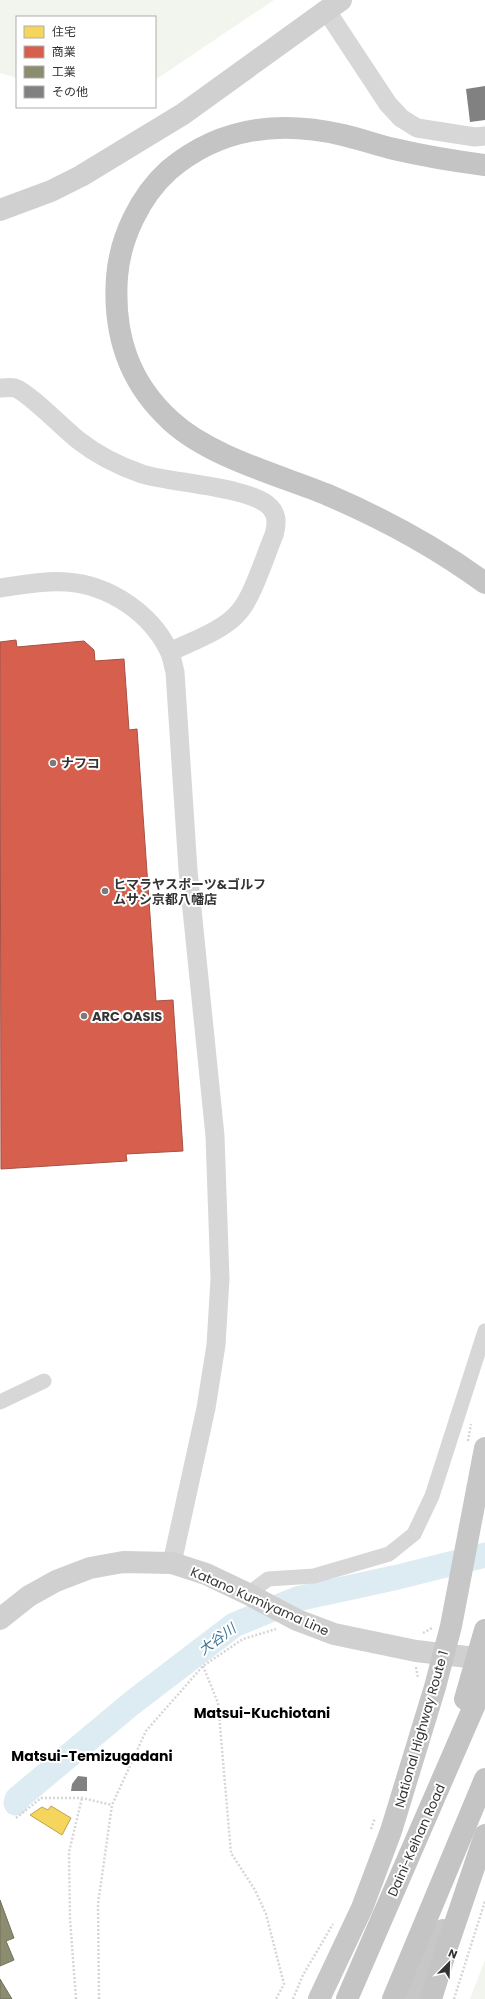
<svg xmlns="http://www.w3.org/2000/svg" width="485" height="1999" font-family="Poppins,'Noto Sans JP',sans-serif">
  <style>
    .green { fill: #f1f5ed }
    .homes { fill: #f6d55c; stroke: #bca450 }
    .shops { fill: #d6604d; stroke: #a55245 }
    .industry { fill: #8c8c6e; stroke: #71715c }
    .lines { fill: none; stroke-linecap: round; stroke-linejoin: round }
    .river { stroke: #ddebf3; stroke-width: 25 }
    .building { fill: #818181 }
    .path { stroke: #d6d6d6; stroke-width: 2.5; stroke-dasharray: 2 2; stroke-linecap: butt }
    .minor { stroke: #d7d7d7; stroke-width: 15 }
    .tertiary { stroke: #d7d7d7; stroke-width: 19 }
    .secondary { stroke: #d0d0d0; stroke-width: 22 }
    .trunk { stroke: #c7c7c7; stroke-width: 22 }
    .motorway { stroke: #c4c4c4; stroke-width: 22 }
    .motorway-bridge { stroke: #c4c4c4; stroke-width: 22 }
    .poi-dot { fill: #7a7a7a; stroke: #fff; stroke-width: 1.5 }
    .labels { text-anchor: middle; stroke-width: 4; stroke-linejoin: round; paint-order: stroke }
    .poi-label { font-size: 13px; font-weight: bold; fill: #333; stroke: #fff; text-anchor: start }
    .street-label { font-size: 13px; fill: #333; stroke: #fff }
    .water-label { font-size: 14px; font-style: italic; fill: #3f7597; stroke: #fff }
    .neighbourhood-label { font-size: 14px; font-weight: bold; fill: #000; stroke: #fff }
  </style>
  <rect width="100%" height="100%" fill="#fff"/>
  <g class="green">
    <polygon points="0,0 274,0 155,80 155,17 17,17 17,78 0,73"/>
    <polygon points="485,1960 485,1999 470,1999"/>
  </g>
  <polygon class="homes" points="51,1806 71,1818 62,1835 30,1815 42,1807 48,1810"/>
  <polygon class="shops" points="16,640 17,647 84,641 94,650 95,661 124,659 129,730 137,729 156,1001 173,1000 183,1151 126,1154 127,1161 1,1169 0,642"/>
  <g class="industry">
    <polygon points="0,1900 14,1938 6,1941 14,1960 0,1966"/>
    <polygon points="0,1979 12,1999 0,1999"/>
  </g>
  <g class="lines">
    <polyline class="river" points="16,1803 17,1799 132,1703 234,1625 297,1599 398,1577 485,1555"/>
  </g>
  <g class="building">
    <polygon points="485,86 485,120 470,122 466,89"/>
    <polygon points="78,1776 87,1777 87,1791 71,1791 72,1784"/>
  </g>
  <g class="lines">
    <g class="path">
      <polyline points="468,1441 471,1424"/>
      <polyline points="423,1633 432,1628"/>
      <polyline points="203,1666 218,1703 231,1853 255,1890 266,1914 284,1984 276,1999"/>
      <polyline points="416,1667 418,1678"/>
      <polyline points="16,1818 41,1798 82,1798 112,1805"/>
      <polyline points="371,1829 375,1818"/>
      <polyline points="76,1999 70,1919 69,1852 82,1798"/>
      <polyline points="99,1999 98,1904 112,1805 146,1731 203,1666 243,1639 276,1629"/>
      <polyline points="293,1999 303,1975 333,1924"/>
      <polyline points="454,1999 485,1901"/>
    </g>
    <g class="minor">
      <polyline points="0,1402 44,1381"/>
      <polyline points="248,1594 268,1579 314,1576 389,1554 414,1534 432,1496 485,1331"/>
    </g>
    <g class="tertiary">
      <polyline points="326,10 388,104 401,118 417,128 475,137 485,136"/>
      <path d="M 0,388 C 5,388 10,387 15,388 C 28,392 65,430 78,440 C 97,455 119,466 142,474 C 171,483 252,487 270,507 C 278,515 277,525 274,535 C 265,556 253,596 239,612 C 223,631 192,641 170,652"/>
      <path d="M 0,588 C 22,585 45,580 67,582 C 109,585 151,613 169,651 C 172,657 173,665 175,672 L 188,870 L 215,1136 L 220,1279 L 216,1345 L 206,1408 L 172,1563"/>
    </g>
    <g class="secondary">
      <polyline points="0,210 51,191 81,176 183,114 341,0"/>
      <polyline points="0,1619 29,1596 56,1581 90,1568 123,1562 172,1563 206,1574 248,1594 297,1620 334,1634 416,1651 485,1659"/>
    </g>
    <g class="trunk">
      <polyline points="319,1999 362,1908 391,1831 435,1687 451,1626 485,1448"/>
      <polyline points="416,1999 443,1930"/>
    </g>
    <g class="motorway">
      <path d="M 485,165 C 454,161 424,156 394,149 C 377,145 360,139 343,135 C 279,120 220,127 169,170 C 140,196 120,238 117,277 C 113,334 128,382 171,421 C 210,457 279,475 328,495 C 384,519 436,547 485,583"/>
      <polyline points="393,1999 485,1779"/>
      <polyline points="431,1999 446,1950 485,1835"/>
    </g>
    <g class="motorway-bridge">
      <polyline points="465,1699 485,1630"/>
      <polyline points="347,1999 485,1681"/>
    </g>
  </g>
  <g class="poi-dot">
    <circle cx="53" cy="763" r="4"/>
    <circle cx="105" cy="891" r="4"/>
    <circle cx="84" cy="1016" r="4"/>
  </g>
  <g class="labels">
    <g class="poi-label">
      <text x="61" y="768">ナフコ</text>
      <text x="113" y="889">ヒマラヤスポーツ&amp;ゴルフ<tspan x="113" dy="15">ムサシ京都八幡店</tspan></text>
      <text x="92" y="1021">ARC OASIS</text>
    </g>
    <g class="street-label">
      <text transform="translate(260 1601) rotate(24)" y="5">Katano Kumiyama Line</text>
      <text transform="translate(421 1729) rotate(-74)" y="5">National Highway Route 1</text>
      <text transform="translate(416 1840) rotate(-66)" y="5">Daini-Keihan Road</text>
    </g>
    <g class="water-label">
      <text transform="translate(217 1639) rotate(-36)" y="5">大谷川</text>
    </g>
    <g class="neighbourhood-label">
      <text x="262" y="1718">Matsui-Kuchiotani</text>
      <text x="92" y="1761">Matsui-Temizugadani</text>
    </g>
  </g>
  <rect x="16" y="16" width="140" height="92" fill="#ffffff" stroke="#adadad"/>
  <rect x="24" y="26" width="20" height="12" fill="#f6d55c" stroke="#adadad"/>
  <text x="52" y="36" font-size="12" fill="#333333">住宅</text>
  <rect x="24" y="46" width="20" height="12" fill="#d6604d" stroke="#adadad"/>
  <text x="52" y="56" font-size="12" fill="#333333">商業</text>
  <rect x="24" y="66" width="20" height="12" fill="#8c8c6e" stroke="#adadad"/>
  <text x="52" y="76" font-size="12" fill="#333333">工業</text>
  <rect x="24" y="86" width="20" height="12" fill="#818181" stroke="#adadad"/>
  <text x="52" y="96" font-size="12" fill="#333333">その他</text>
  <g transform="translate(449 1963) rotate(23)" stroke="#ffffff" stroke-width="3" paint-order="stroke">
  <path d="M0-3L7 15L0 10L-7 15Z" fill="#333333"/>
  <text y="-6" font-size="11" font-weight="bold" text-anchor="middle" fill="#333333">N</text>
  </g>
</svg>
